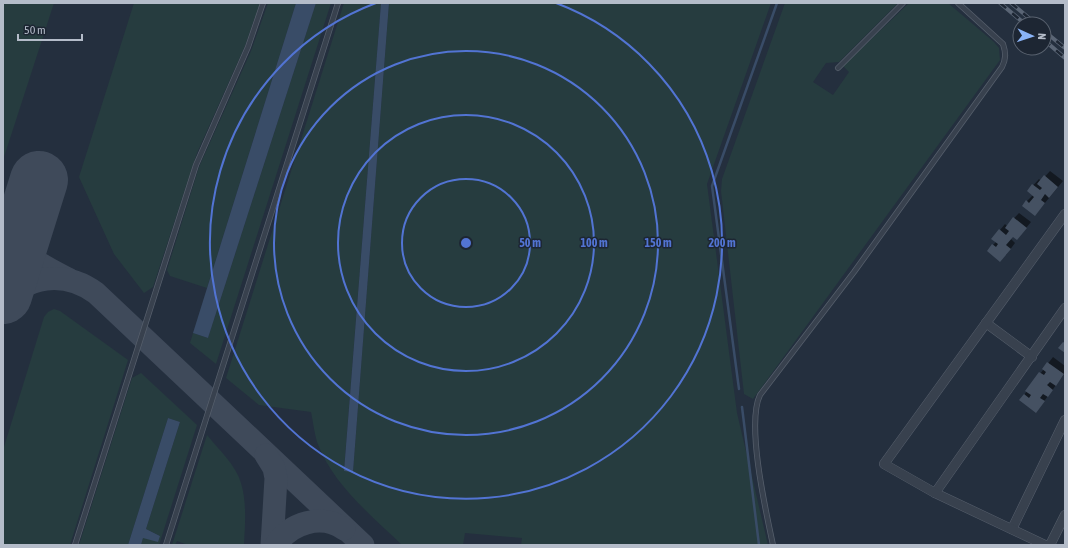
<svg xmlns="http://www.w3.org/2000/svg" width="1068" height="548" font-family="'Asap Condensed',sans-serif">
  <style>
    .green { fill: #263c3f }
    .water { fill: #394c67 }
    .shadow { fill: #0007 }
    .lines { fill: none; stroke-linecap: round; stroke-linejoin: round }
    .stream { stroke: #394c67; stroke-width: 2.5 }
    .taxiway { stroke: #3f4a5a; stroke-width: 23 }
    .runway { stroke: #3f4a5a; stroke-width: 58 }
    .building { fill: #455162 }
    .service-casing { stroke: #565f6c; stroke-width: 6 }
    .minor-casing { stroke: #565f6c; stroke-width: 10 }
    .service { stroke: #38414e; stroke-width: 4.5 }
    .minor { stroke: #38414e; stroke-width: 9 }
    .rail-casing { stroke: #5a6575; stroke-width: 4 }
    .rail { stroke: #1d2633; stroke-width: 2.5; stroke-dasharray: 8; stroke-linecap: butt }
    .ring { fill: none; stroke: #5274d3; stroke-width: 2 }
    .centre { fill: #5274d3; stroke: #1d2633; stroke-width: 2 }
    .ring-label { font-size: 12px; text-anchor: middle; font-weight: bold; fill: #5274d3; stroke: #1d2633; stroke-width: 3; stroke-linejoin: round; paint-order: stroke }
  </style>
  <rect width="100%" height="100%" fill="#242f3e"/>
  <g class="green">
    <polygon points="3,3 54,3 4,157 3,155"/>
    <polygon points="134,3 260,3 245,46 197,153 153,287 144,293 114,254 79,177"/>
    <polygon points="268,3 296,3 207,288 170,276 167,270 199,167 251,51"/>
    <polygon points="316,3 331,3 216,364 190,343 193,333 208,338"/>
    <path d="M 344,3 L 381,3 L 344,470 L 353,472 L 389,3 L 771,3 L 707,184 L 737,413 L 768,545 L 521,545 L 522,538 L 465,533 L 463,545 L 402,545 C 370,514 333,485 317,442 C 314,432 313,421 311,412 L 259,405 L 226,378 Z"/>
    <polygon points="785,3 898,3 839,62 826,63 813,82 833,95 849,72 843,66 909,3 948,3 994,42 999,48 1000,60 753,399 744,394 721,191 722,179"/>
    <polygon points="54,309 60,311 128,360 70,545 3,545 3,450 44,317 48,312"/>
    <polygon points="141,373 197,425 159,545 141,545 143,538 160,536 146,529 180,422 168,418 128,545 79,545 132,378"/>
    <path d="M 207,435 C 218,449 236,465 241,483 C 247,503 245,525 244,545 L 188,545 L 177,541 L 175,545 L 172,545 Z"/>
  </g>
  <g class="water">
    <polygon points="296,3 316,3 208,338 193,333"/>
    <polygon points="381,3 389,3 353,472 344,471"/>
    <polygon points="168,418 180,422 146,529 160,536 158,542 143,538 141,545 128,545"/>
  </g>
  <g class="shadow">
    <polygon points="1050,171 1063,181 1035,215 1027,201 1033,195 1028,191 1039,179 1041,181"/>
    <polygon points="1019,213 1031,222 1017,239 1013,236 1011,239 1015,243 1006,255 993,245 996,242 1000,230 1005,224 1007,226"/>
    <polygon points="1053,357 1065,366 1065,373 1036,412 1024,395"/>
  </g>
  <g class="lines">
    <g class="stream">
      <polyline points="739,389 712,186 777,3"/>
      <polyline points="742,407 759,545"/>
    </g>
    <g class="taxiway">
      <path d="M 6,224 C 11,231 14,239 19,245 C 31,261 51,270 68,279"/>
      <polyline points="9,232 13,252 12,266"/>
      <path d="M 3,307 C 24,273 66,271 96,293 L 363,545"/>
      <polyline points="266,455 274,468 276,478 272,545"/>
      <path d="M 276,545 C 290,523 322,513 344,529"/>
    </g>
    <polyline class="runway" points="3,295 39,180"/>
  </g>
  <g class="building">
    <polygon points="1044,175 1058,187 1049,198 1045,194 1041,200 1045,203 1035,216 1022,206 1026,200 1029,203 1034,197 1027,191 1032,184 1040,190 1042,188 1037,184"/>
    <polygon points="1013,217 1027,228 1017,240 1013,237 1006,245 1011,249 1000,262 987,251 992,244 996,247 998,244 991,239 999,229 1006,235 1009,231 1005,228"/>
    <polygon points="1063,342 1065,343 1065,353 1058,348"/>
    <polygon points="1047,362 1064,374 1056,386 1050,382 1047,385 1053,390 1048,397 1043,394 1040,398 1045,401 1036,413 1019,400 1024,394 1029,398 1031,395 1025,391 1039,372 1044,375 1046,372 1042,369"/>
  </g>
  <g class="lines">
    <g class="service-casing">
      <g id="service">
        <polyline points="838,68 903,3"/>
        <polyline points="75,545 196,165 248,47 263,3"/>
        <polyline points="166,545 338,3"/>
        <path d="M 773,545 C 766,512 746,424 760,395 L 854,272 L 1002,67 C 1006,59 1006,53 1003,44 L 958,3"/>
      </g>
    </g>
    <g class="minor-casing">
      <g id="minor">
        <polyline points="986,323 1032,357"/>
        <polyline points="935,493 1065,308"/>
        <polyline points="1012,529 1065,420"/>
        <polyline points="1045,545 935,493 884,464 1065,214"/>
        <polyline points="1050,545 1065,515"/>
      </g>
    </g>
    <use href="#service" class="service"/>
    <use href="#minor" class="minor"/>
    <g class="rail-casing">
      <g id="rail">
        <polyline points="1000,3 1025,24"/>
        <polyline points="1011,3 1036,24"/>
        <polyline points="1044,31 1065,48"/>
        <polyline points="1044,40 1065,58"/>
      </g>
    </g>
    <use href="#rail" class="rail"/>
  </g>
  <g class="ring">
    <circle cx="466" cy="243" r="64"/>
    <circle cx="466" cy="243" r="128"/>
    <circle cx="466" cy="243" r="192"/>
    <path d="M556 3A256 256 0 1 1 376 3"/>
  </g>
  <circle cx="466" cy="243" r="6" class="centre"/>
  <g class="ring-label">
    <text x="530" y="247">50 m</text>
    <text x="594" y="247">100 m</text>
    <text x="658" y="247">150 m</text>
    <text x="722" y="247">200 m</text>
  </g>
  <rect width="1068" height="548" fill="none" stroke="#b4bcc9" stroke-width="8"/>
  <g transform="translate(1032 36) rotate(93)"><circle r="19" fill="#1d2633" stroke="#59626f"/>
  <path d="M0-3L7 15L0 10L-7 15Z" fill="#8ab4f8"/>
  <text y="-6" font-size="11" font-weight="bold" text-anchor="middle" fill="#b4bcc9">N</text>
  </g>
  <path d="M18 34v6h64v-6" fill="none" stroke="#b4bcc9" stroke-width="2"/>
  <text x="24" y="34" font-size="12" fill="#b4bcc9" stroke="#1d2633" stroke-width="3" paint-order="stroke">50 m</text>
</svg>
